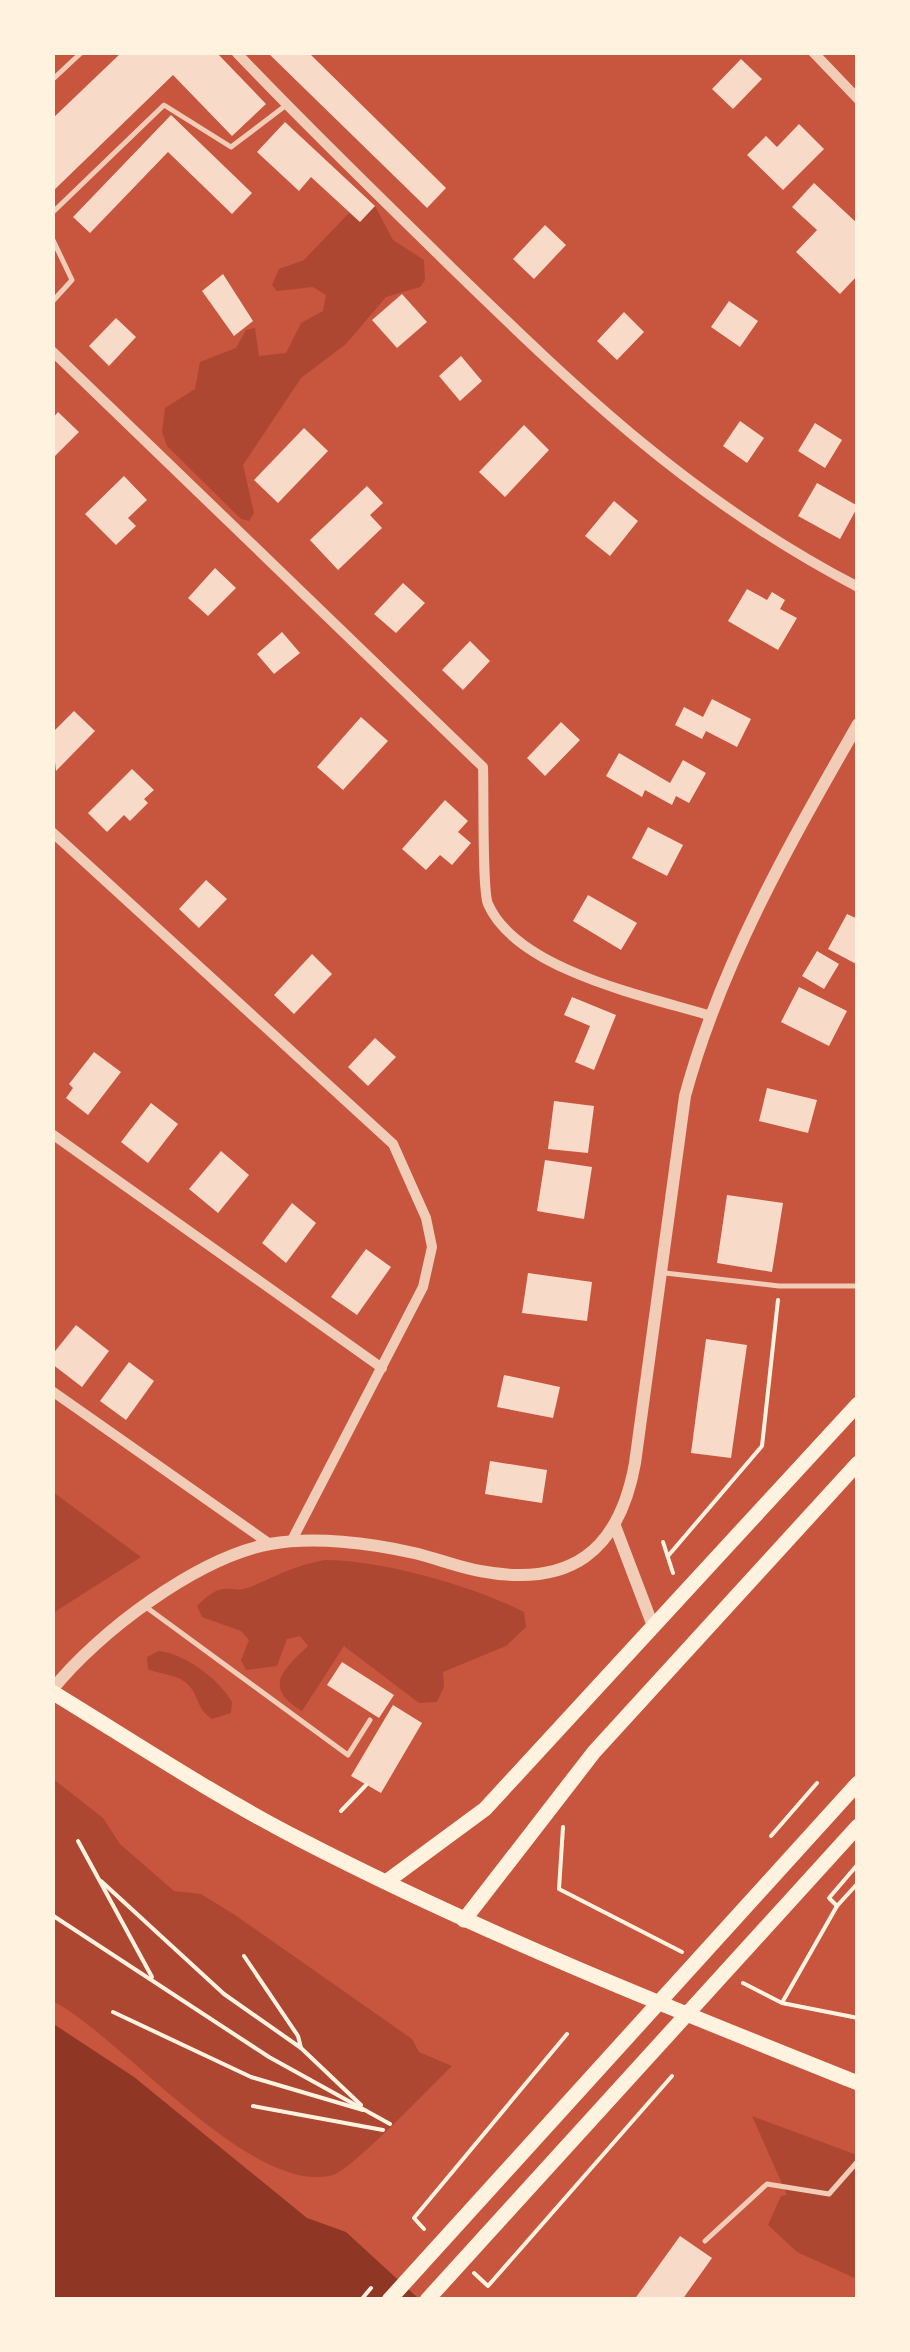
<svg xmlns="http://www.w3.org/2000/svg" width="910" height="2352" font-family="'Roboto Serif',serif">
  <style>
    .green { fill: #ae4732 }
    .water { fill: #8f3625 }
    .building { fill: #f7dbc8 }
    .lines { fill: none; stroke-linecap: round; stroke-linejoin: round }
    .path { stroke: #fff3e0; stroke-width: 4 }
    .service { stroke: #f1ccb7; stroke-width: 5 }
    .minor { stroke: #f1ccb7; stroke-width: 10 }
    .tertiary { stroke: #f1ccb7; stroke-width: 12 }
    .primary { stroke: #fff3e0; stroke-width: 15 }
  </style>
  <rect width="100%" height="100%" fill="#c8553d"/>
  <g class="green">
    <polygon points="375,206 393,240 424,260 425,280 420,287 386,297 346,344 301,378 243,465 254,513 249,521 241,519 167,446 162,432 165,408 195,389 200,362 236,348 246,330 255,328 259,356 286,353 301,323 323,311 326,295 313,287 277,291 272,285 279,269 304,260 349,213 360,222"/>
    <polygon points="53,1492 141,1557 53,1613"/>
    <path d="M 325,1560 C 381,1560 473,1586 524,1612 L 526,1627 L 506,1646 L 443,1672 L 444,1687 L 437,1702 L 419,1703 L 344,1646 L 302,1711 C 261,1687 285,1668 308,1646 L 300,1636 L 287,1639 L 277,1666 L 246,1670 L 241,1660 L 249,1640 L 241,1631 L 202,1617 L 197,1606 C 228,1575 228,1598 255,1585 C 280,1574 297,1565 325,1560 Z"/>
    <path d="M 159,1651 C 185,1654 219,1679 232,1702 L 231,1713 L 212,1719 C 200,1711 200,1704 193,1691 C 183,1673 163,1676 148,1669 L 147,1657 Z"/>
    <path d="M 52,1778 L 103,1818 L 120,1844 L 174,1891 L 201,1894 L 235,1915 L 412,2039 L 419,2052 L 452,2066 C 432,2085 352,2170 333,2175 C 252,2197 123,2038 53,2001 Z"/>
    <polygon points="752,2116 857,2155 857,2279 797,2252 768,2225 781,2196 787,2195"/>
  </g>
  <polygon class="water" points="52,2023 134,2077 307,2218 346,2232 419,2299 53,2299"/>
  <g class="building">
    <polygon points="122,52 216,52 266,104 232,136 173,75 52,192 52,119"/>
    <polygon points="267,52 308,52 446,188 427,208"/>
    <polygon points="741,59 762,79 733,109 712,89"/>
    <polygon points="171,115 252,193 232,214 168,152 90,233 73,217"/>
    <polygon points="285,122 375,206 360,222 311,177 299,191 257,152"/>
    <polygon points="799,124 824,149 783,190 747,155 766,136 777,147"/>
    <polygon points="814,183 858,224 858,275 840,294 796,252 817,230 792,207"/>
    <polygon points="545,225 566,245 534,279 513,259"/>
    <polygon points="223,274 253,321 234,336 202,291"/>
    <polygon points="402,294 427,322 397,348 372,320"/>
    <polygon points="729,301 758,321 740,347 711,327"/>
    <polygon points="624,312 644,332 617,360 597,341"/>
    <polygon points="116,318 136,337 109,366 89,346"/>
    <polygon points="461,356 482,381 460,401 439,376"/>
    <polygon points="58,412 79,432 52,459 52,419"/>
    <polygon points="740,421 764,438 747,463 723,446"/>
    <polygon points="815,423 842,440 825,468 798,451"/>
    <polygon points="524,425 549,450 505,497 479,472"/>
    <polygon points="304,428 328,451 278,503 254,480"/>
    <polygon points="124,476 147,500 128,518 136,526 116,545 85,514"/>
    <polygon points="817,483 858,506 840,539 798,516"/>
    <polygon points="367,486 383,503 370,515 382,528 338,570 310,540"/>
    <polygon points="614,501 638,521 610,556 585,536"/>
    <polygon points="215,568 236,588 208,616 188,598"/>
    <polygon points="403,583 425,603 396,633 374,614"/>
    <polygon points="747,589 767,600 772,592 785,600 780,609 797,618 778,650 728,621"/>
    <polygon points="282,632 300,653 274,674 257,654"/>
    <polygon points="470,641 490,661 463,690 442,670"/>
    <polygon points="712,699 751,719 737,747 706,731 702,739 675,725 684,707 703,717"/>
    <polygon points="74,711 95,731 56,771 52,733"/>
    <polygon points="361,717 388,741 343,790 317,767"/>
    <polygon points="561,722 580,740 545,776 527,758"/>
    <polygon points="619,753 670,783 683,760 706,773 689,803 676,796 672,805 645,790 642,797 606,776"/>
    <polygon points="132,769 154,790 144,799 148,803 130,821 124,815 107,832 88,813"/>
    <polygon points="445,800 468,821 458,832 471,843 452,865 440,855 426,870 402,849"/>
    <polygon points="648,827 683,845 667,876 632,858"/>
    <polygon points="206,880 227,899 199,928 179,909"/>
    <polygon points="588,895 637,923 621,950 573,921"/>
    <polygon points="847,914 858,919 858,965 828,949"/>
    <polygon points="817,951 839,964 824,989 802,976"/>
    <polygon points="312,954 332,974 294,1014 274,995"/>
    <polygon points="799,987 847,1011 829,1046 781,1022"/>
    <polygon points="572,997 616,1015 594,1070 575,1062 590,1026 564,1015"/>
    <polygon points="375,1038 396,1057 368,1086 348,1067"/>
    <polygon points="94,1052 121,1072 88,1115 66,1098 73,1088 69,1084"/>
    <polygon points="767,1088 817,1100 808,1133 759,1121"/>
    <polygon points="554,1101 594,1106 588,1153 548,1149"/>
    <polygon points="151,1103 178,1124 148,1163 121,1142"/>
    <polygon points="221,1151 249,1175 218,1213 189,1189"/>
    <polygon points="545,1160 592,1167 584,1219 537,1211"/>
    <polygon points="727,1195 783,1203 772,1272 717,1263"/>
    <polygon points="292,1203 316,1223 286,1263 262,1243"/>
    <polygon points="366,1249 391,1267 357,1315 331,1297"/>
    <polygon points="528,1273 592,1282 587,1321 522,1313"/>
    <polygon points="76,1325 109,1351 82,1387 52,1364 52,1355"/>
    <polygon points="706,1339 747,1345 731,1458 691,1453"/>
    <polygon points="129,1362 154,1381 126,1420 100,1401"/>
    <polygon points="504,1375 560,1387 553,1418 497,1407"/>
    <polygon points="490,1461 547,1470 542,1503 485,1494"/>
    <polygon points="342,1662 394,1695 379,1718 327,1685"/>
    <polygon points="393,1705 422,1723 381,1793 351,1776"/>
    <polygon points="680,2236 712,2258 682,2300 634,2300"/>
  </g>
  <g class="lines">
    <g class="path">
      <polyline points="663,1542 673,1573"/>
      <polyline points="668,1556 762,1446 778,1300"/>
      <polyline points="341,1811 366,1785"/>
      <polyline points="563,1827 559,1889 682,1952"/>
      <polyline points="771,1836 817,1783"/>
      <polyline points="78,1841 152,1977"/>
      <polyline points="101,1881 224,1994 301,2048 361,2105"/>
      <polyline points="837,1906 829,1898 858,1864"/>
      <polyline points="52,1915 269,2057 390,2124"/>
      <polyline points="244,1956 298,2036 301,2048"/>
      <polyline points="743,1983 782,2003 858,2018"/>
      <polyline points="783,2001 837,1906 858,1883"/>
      <polyline points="113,2012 251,2077 363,2110"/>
      <polyline points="253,2106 383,2130"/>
      <polyline points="424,2229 414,2218 567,2034"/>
      <polyline points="474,2273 488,2286 672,2076"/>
      <polyline points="361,2300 371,2288"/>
    </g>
    <g class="service">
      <polyline points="52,80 82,52"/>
      <polyline points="52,213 164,105 231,147 285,106"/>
      <polyline points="52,238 72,280 52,302"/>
      <polyline points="665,1273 779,1286 858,1286"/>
      <polyline points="146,1607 348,1755 370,1720"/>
      <polyline points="705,2241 767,2184 829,2194 858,2161"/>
    </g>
    <g class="minor">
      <path d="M 236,52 C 306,126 379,196 452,268 C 583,395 693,501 858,587"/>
      <polyline points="813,52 858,99"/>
      <path d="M 52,351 L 483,767 C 484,790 482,890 488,904 C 517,970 645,996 708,1015"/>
      <polyline points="52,832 393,1144 426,1218 432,1247 423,1287 291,1542"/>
      <polyline points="52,1134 382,1368"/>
      <polyline points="52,1391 270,1544"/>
    </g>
    <g class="tertiary">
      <polyline points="615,1526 653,1626"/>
      <path d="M 52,1690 C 98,1632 197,1558 270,1544 C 314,1536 370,1543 414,1553 C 436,1558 457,1567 480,1571 C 570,1588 619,1552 635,1463 L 685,1096 C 721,963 790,843 858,724"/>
    </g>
    <g class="primary">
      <path d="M 52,1692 C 134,1742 215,1796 301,1840 C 481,1933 670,2008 858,2083"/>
      <polyline points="386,1882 485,1809 858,1404"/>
      <polyline points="464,1920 594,1752 858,1463"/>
      <polyline points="389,2300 858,1783"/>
      <polyline points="427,2300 858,1826"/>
    </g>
  </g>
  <rect width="910" height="2352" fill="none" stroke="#fff3e0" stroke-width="110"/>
</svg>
